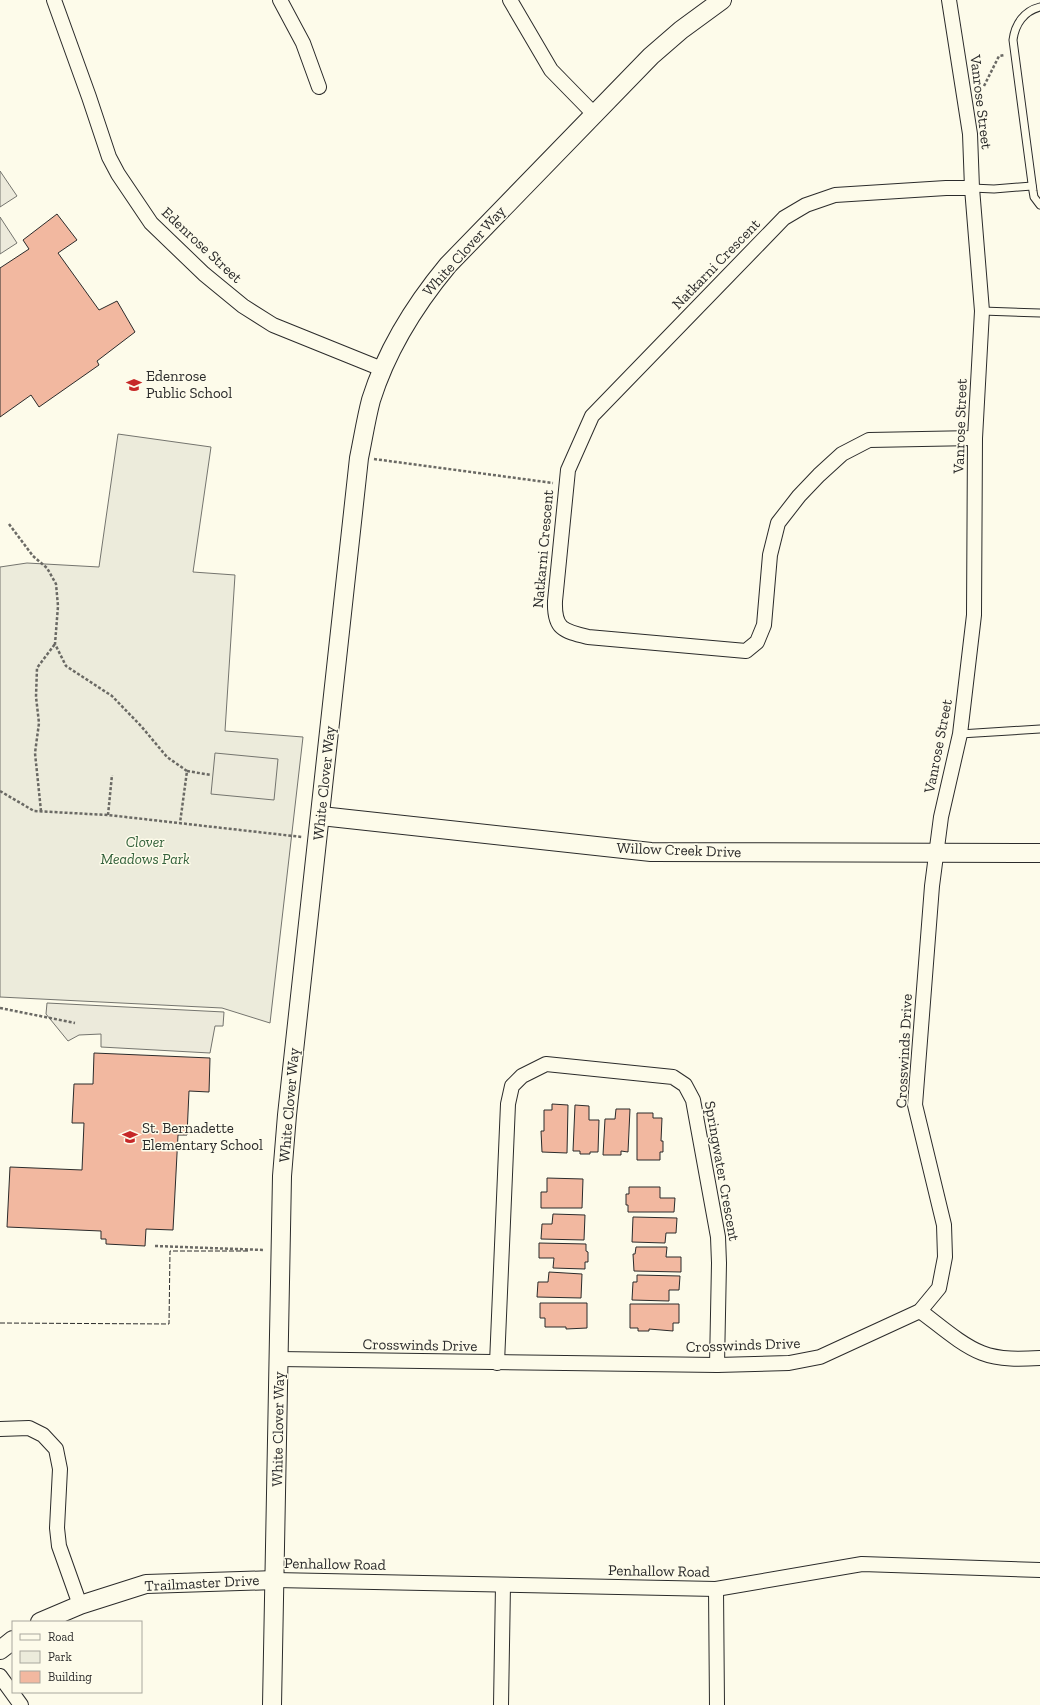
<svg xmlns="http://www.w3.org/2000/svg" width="1040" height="1705" font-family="'Zilla Slab',serif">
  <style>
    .green { fill: #ecebdb; stroke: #74746e }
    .parking { fill: #eceadb; stroke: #74746e }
    .building { fill: #f2b8a0; stroke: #2b2b2b }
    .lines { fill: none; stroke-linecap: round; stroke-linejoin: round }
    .service-casing { stroke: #2b2b2b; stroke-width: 9 }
    .minor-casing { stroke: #2b2b2b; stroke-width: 16 }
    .tertiary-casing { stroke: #2b2b2b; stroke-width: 20 }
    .path { stroke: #6a6964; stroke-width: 2.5; stroke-dasharray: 3 2; stroke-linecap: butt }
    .service { stroke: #fdfbea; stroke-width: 7 }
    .minor { stroke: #fdfbea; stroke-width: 14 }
    .tertiary { stroke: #fdfbea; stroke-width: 18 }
    .fence { stroke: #2b2b2b; stroke-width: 1; stroke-dasharray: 5 2; stroke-linecap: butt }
    .labels { text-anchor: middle; stroke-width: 3; stroke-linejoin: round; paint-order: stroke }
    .street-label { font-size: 15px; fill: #2b2b2b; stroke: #fdfbea }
    .poi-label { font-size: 15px; fill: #2b2b2b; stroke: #fdfbea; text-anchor: start }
    .park-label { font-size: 15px; font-style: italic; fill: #34623c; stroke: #fdfbea }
  </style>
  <rect width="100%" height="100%" fill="#fdfbea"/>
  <polygon class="green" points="118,434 211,447 193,572 235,575 225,731 303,737 270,1023 222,1008 0,997 0,567 27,563 99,567"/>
  <g class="parking">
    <polygon points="0,171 17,196 0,207"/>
    <polygon points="0,217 17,243 0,254"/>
    <polygon points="215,753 278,759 274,800 211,794"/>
    <polygon points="47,1003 224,1012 223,1026 215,1026 210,1053 101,1047 101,1034 79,1035 68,1041 46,1014"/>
  </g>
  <g class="building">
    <polygon points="57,214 77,240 58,253 99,310 117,301 135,332 97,361 99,365 39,407 31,395 0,417 0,268 29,249 23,240"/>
    <polygon points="94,1053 210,1058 209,1092 189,1091 187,1135 178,1135 173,1230 146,1229 145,1246 106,1244 106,1239 101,1239 101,1231 7,1227 10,1167 82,1170 84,1123 72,1123 74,1084 93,1084"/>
    <polygon points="552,1104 568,1105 567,1153 542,1152 541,1131 544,1131 544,1110 552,1110"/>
    <polygon points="575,1105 589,1106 589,1120 599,1120 598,1152 590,1152 590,1154 580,1154 580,1151 573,1151"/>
    <polygon points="616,1109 630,1109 628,1152 621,1151 621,1155 603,1155 605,1119 615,1119"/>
    <polygon points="637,1113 653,1113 653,1118 662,1118 661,1141 663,1141 663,1152 660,1152 660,1160 637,1160"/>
    <polygon points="547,1178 583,1179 582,1208 541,1208 541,1192 547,1192"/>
    <polygon points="629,1187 660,1187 660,1198 675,1198 674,1212 628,1212 628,1205 626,1205 626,1194 629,1194"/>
    <polygon points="553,1214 585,1215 584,1240 541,1239 542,1224 552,1224"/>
    <polygon points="633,1217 677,1218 676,1233 666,1233 665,1243 632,1242"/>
    <polygon points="539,1243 586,1244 586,1251 588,1252 588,1262 585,1262 585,1269 553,1268 554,1258 539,1258"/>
    <polygon points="636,1247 667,1247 666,1257 681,1257 681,1272 634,1271 633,1254 635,1254"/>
    <polygon points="549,1272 582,1274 581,1298 537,1297 538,1282 548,1282"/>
    <polygon points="637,1275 680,1276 679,1290 669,1290 669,1301 632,1300 633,1282 637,1282"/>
    <polygon points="540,1303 587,1303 587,1328 566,1329 566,1327 545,1327 545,1318 540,1318"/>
    <polygon points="630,1304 679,1304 679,1323 673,1323 673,1331 649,1329 649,1331 638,1331 638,1328 630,1328"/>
  </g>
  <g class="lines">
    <g class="service-casing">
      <g id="service">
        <path d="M 1040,7 C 1024,11 1015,24 1013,40 L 1033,191 L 1034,197 L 1040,205"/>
        <polyline points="972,188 994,189 1032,186"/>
        <polyline points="982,311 1040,313"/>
        <polyline points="960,734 1040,729"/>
      </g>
    </g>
    <g class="minor-casing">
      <g id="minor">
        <polyline points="54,0 89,97 109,157 118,174 151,223 204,274 243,306 273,325 382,369"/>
        <polyline points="280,0 303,43 319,87"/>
        <polyline points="510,0 551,70 594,114"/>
        <path d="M 972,188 L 946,188 L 835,195 L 806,205 L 784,218 L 592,416 L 568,470 L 555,601 C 554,629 563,631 588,637 L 746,651 L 757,642 L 764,625 L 770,555 L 778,523 L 799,496 L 819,475 L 842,454 L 869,440 L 975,438"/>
        <path d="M 920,1311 C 938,1324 961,1345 982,1353 C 1000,1360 1021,1359 1040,1358"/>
        <polyline points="279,1359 717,1365 789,1363 820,1357 920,1311 939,1288 945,1257 944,1225 915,1105 932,886 941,817 960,734 974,615 975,438 982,311 972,188 970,134 949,0"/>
        <polyline points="497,1363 508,1104 512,1086 522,1076 546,1064 673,1077 685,1085 693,1100 718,1237 719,1263 717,1365"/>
        <polyline points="0,1429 29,1428 43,1435 56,1449 60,1469 57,1528 59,1546 80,1605"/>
        <polyline points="275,1580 716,1589 862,1564 1040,1570"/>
        <polyline points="716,1589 717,1705"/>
        <polyline points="0,1676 21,1705"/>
        <polyline points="501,1705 503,1585"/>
      </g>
    </g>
    <g class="tertiary-casing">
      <g id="tertiary">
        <polyline points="321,816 651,852 1040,853"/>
        <polyline points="40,1622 80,1605 146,1584 275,1580"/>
        <polyline points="0,1650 13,1640"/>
        <path d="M 272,1705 L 281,1229 L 282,1176 L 287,1115 L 359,458 C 363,439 366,419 371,400 C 387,349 414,306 448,265 L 651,56 L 681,30 L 722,0"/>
      </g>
    </g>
    <g class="path">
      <polyline points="984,86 999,56 1005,55"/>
      <polyline points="374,459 553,483"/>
      <polyline points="9,524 33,556 47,568 56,584 58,606 55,644 66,666 112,696 141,726 167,757 187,771 180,823"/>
      <polyline points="187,771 211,775"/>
      <polyline points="0,791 34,811 108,815 302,837"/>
      <polyline points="41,811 35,753 39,723 36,697 37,668 55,644"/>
      <polyline points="108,815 112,775"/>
      <polyline points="0,1008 75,1023"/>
      <polyline points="155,1246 264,1250"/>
    </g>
    <use href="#service" class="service"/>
    <use href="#minor" class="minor"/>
    <use href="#tertiary" class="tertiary"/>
    <polyline class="fence" points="0,1323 169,1324 170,1251 248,1251"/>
  </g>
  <defs>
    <g id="school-bare" transform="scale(1.2)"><path d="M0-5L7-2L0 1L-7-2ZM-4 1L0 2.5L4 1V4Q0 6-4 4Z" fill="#c62828" stroke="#fdfbea" stroke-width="2.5" paint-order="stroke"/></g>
  </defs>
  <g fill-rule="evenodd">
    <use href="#school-bare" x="134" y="385"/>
    <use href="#school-bare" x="130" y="1137"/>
  </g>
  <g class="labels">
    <g class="street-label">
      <text transform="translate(981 102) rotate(83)" y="5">Vanrose Street</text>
      <text transform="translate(202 245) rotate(43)" y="5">Edenrose Street</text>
      <text transform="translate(464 251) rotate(-48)" y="5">White Clover Way</text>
      <text transform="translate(716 264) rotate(-46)" y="5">Natkarni Crescent</text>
      <text transform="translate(960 426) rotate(-88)" y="5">Vanrose Street</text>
      <text transform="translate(543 549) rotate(-85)" y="5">Natkarni Crescent</text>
      <text transform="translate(938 746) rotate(-79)" y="5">Vanrose Street</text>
      <text transform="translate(324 783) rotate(-84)" y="5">White Clover Way</text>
      <text transform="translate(679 850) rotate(2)" y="5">Willow Creek Drive</text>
      <text transform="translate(904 1051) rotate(-87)" y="5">Crosswinds Drive</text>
      <text transform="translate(289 1105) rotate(-85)" y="5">White Clover Way</text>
      <text transform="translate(722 1171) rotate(80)" y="5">Springwater Crescent</text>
      <text transform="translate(420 1345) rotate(1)" y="5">Crosswinds Drive</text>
      <text transform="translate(743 1345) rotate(-2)" y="5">Crosswinds Drive</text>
      <text transform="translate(278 1429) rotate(-89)" y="5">White Clover Way</text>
      <text transform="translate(335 1564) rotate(1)" y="5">Penhallow Road</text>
      <text transform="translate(659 1571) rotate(1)" y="5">Penhallow Road</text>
      <text transform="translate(202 1583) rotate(-3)" y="5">Trailmaster Drive</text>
    </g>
    <g class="poi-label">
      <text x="146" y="381">Edenrose<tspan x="146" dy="17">Public School</tspan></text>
      <text x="142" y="1133">St. Bernadette<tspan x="142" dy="17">Elementary School</tspan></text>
    </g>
    <g class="park-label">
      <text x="145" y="847">Clover<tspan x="145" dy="17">Meadows Park</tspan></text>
    </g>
  </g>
  <rect x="12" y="1621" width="130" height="72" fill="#fdfbea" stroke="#a9a89e"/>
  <rect x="20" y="1634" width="20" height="6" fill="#fdfbea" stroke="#a9a89e"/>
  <text x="48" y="1641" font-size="12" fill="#2b2b2b">Road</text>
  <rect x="20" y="1651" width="20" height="12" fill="#ecebdb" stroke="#a9a89e"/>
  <text x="48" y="1661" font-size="12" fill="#2b2b2b">Park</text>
  <rect x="20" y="1671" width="20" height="12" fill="#f2b8a0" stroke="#a9a89e"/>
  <text x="48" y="1681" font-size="12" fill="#2b2b2b">Building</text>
</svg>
